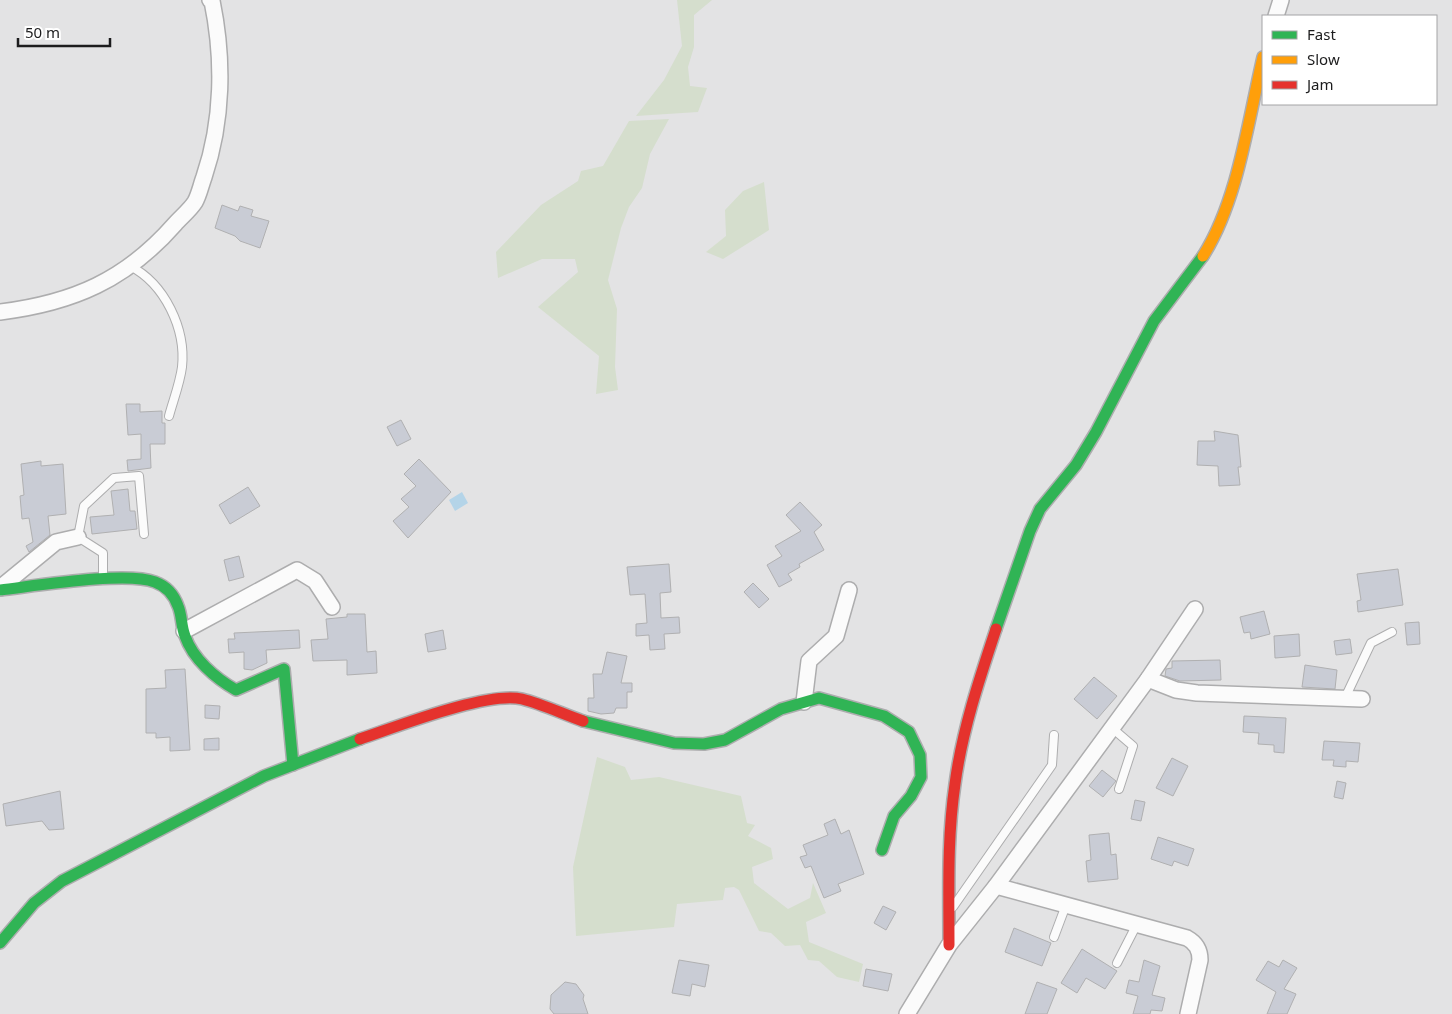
<svg xmlns="http://www.w3.org/2000/svg" width="1452" height="1014" font-family="'Noto Sans',sans-serif">
  <style>
    .green { fill: #d5decd }
    .water { fill: #b4d4e8 }
    .building { fill: #c9ccd5; stroke: #b0b0b1 }
    .lines { fill: none; stroke-linecap: round; stroke-linejoin: round }
    .lane-casing { stroke: #adadae; stroke-width: 10 }
    .street-casing { stroke: #adadae; stroke-width: 18 }
    .fast-casing { stroke: #adadae; stroke-width: 14 }
    .slow-casing { stroke: #adadae; stroke-width: 14 }
    .jam-casing { stroke: #adadae; stroke-width: 14 }
    .lane { stroke: #fbfbfb; stroke-width: 8 }
    .street { stroke: #fbfbfb; stroke-width: 15 }
    .fast { stroke: #30b455; stroke-width: 11 }
    .slow { stroke: #ff9f0a; stroke-width: 11 }
    .jam { stroke: #e5322d; stroke-width: 11 }
  </style>
  <rect width="100%" height="100%" fill="#e3e3e4"/>
  <g class="green">
    <polygon points="677,0 712,0 694,15 694,47 688,67 690,86 707,88 698,112 636,116 664,80 682,46"/>
    <polygon points="669,119 650,154 642,188 629,207 621,228 608,280 617,309 615,367 618,390 596,394 599,356 538,307 578,272 575,259 542,259 498,278 496,252 541,205 578,181 581,171 603,166 629,121"/>
    <polygon points="764,182 769,230 723,259 706,252 726,236 725,210 743,191"/>
    <polygon points="597,757 625,767 631,780 659,777 741,796 747,823 755,825 748,836 771,848 773,859 752,867 754,883 788,909 810,898 813,883 826,913 806,922 809,942 863,964 859,982 837,977 819,961 808,960 800,945 785,946 771,933 759,931 739,890 734,887 725,888 723,900 677,904 674,927 576,936 573,867"/>
  </g>
  <polygon class="water" points="462,492 468,503 455,511 449,500"/>
  <g class="building">
    <polygon points="222,205 238,211 240,206 253,210 251,216 269,221 260,248 240,241 235,236 215,228"/>
    <polygon points="126,404 140,404 140,412 162,411 162,423 165,423 165,444 150,444 151,468 128,471 127,460 141,459 141,434 128,435"/>
    <polygon points="401,420 411,439 397,446 387,427"/>
    <polygon points="1214,431 1238,435 1241,467 1238,467 1240,485 1219,486 1218,466 1197,465 1198,441 1215,441"/>
    <polygon points="419,459 451,492 408,538 393,521 409,507 401,499 416,486 404,474"/>
    <polygon points="41,461 41,466 63,464 66,514 48,516 50,535 29,552 26,546 33,542 29,518 22,519 20,496 24,495 21,464"/>
    <polygon points="248,487 260,506 230,524 219,505"/>
    <polygon points="128,489 130,511 135,511 137,529 92,534 90,517 114,515 111,491"/>
    <polygon points="800,502 822,525 814,532 824,550 799,564 800,567 788,574 792,580 779,587 767,565 782,556 775,546 801,531 786,515"/>
    <polygon points="239,556 244,577 229,581 224,560"/>
    <polygon points="669,564 671,592 660,593 661,618 679,617 680,633 664,634 665,649 650,650 649,635 636,636 636,624 647,623 645,594 630,595 627,567"/>
    <polygon points="1398,569 1403,605 1358,612 1357,601 1361,600 1357,574"/>
    <polygon points="753,583 769,599 759,608 744,592"/>
    <polygon points="1264,611 1270,634 1251,639 1250,632 1244,633 1240,617"/>
    <polygon points="347,614 365,614 367,652 376,651 377,673 347,675 347,660 313,661 311,640 328,639 326,619 347,617"/>
    <polygon points="1419,622 1420,644 1407,645 1405,623"/>
    <polygon points="299,630 300,648 266,650 267,663 252,670 244,669 244,652 229,653 228,639 235,639 234,633"/>
    <polygon points="443,630 446,649 428,652 425,634"/>
    <polygon points="1299,634 1300,656 1275,658 1274,636"/>
    <polygon points="1350,639 1352,653 1336,655 1334,641"/>
    <polygon points="607,652 627,656 621,683 632,683 632,692 627,692 627,708 616,708 614,713 601,714 588,711 588,698 594,698 593,674 602,674"/>
    <polygon points="1220,660 1221,680 1180,681 1165,676 1166,669 1172,668 1172,661"/>
    <polygon points="1305,665 1337,670 1335,689 1302,687"/>
    <polygon points="185,669 190,750 170,751 170,737 156,738 156,733 146,733 146,689 166,688 165,670"/>
    <polygon points="1094,677 1117,696 1097,719 1074,699"/>
    <polygon points="205,705 220,706 219,719 205,718"/>
    <polygon points="1244,716 1286,718 1284,753 1274,752 1274,745 1258,744 1259,733 1243,732"/>
    <polygon points="219,738 219,750 204,750 204,739"/>
    <polygon points="1324,741 1360,743 1358,762 1346,761 1346,767 1333,766 1334,760 1322,760"/>
    <polygon points="1172,758 1188,766 1173,796 1156,788"/>
    <polygon points="1102,770 1116,781 1103,797 1089,786"/>
    <polygon points="1337,781 1346,783 1343,799 1334,797"/>
    <polygon points="60,791 64,829 49,830 42,821 6,826 3,804"/>
    <polygon points="1135,800 1145,802 1141,821 1131,819"/>
    <polygon points="835,819 841,834 849,830 864,874 838,884 841,891 824,898 811,866 805,868 800,857 807,855 803,845 828,835 824,824"/>
    <polygon points="1109,833 1111,855 1116,854 1118,879 1088,882 1086,861 1091,860 1089,835"/>
    <polygon points="1158,837 1194,849 1188,866 1174,861 1172,866 1151,859"/>
    <polygon points="883,906 896,912 886,930 874,923"/>
    <polygon points="1014,928 1051,943 1042,966 1005,952"/>
    <polygon points="1082,949 1117,971 1105,989 1086,978 1077,993 1061,983"/>
    <polygon points="679,960 709,965 705,987 692,984 690,996 672,993"/>
    <polygon points="1144,960 1160,966 1152,995 1165,998 1162,1011 1151,1010 1150,1014 1133,1014 1138,996 1126,993 1129,980 1139,982"/>
    <polygon points="1283,960 1297,968 1284,989 1296,994 1287,1014 1267,1014 1276,992 1256,980 1268,961 1279,967"/>
    <polygon points="866,969 892,974 888,991 863,986"/>
    <polygon points="565,982 576,984 584,995 583,999 588,1014 554,1014 550,1009 551,995"/>
    <polygon points="1037,982 1057,989 1047,1014 1025,1014"/>
  </g>
  <g class="lines">
    <g class="lane-casing">
      <g id="lane">
        <path d="M 130,266 C 165,284 186,329 182,367 C 180,383 173,401 169,416"/>
        <polyline points="103,578 103,553 78,537 84,506 114,478 139,476 144,534"/>
        <polyline points="1345,698 1371,643 1392,632"/>
        <polyline points="1112,728 1133,746 1119,789"/>
        <polyline points="953,907 1052,765 1054,735"/>
        <polyline points="1054,937 1066,905"/>
        <polyline points="1117,963 1137,924"/>
      </g>
    </g>
    <g class="street-casing">
      <g id="street">
        <polyline points="1276,16 1281,0"/>
        <path d="M 0,312 C 73,303 126,280 175,224 C 181,217 190,210 195,202 C 199,195 201,185 204,177 C 223,121 224,59 212,1 L 210,0"/>
        <polyline points="0,588 56,542 78,537"/>
        <polyline points="184,631 297,570 315,581 332,607"/>
        <polyline points="1148,679 1176,690 1197,693 1362,699"/>
        <polyline points="804,702 809,661 836,636 849,590"/>
        <path d="M 996,886 L 1187,938 C 1196,943 1200,949 1200,960 L 1188,1014"/>
        <polyline points="907,1014 949,945 996,886 1148,679 1195,609"/>
      </g>
    </g>
    <g class="fast-casing">
      <g id="fast">
        <path d="M 0,590 C 35,586 126,571 155,582 C 166,586 174,595 178,606 C 182,615 181,626 185,636 C 193,659 215,678 236,690 L 284,669 L 293,765"/>
        <polyline points="996,629 1030,531 1040,509 1076,465 1096,432 1154,321 1203,256"/>
        <polyline points="583,721 674,743 704,744 725,740 781,709 819,698 884,716 909,732 920,755 921,777 911,796 894,816 882,850"/>
        <polyline points="0,943 34,903 62,881 264,776 360,739"/>
      </g>
    </g>
    <g class="slow-casing">
      <path id="slow" d="M 1203,256 C 1238,201 1248,121 1263,57"/>
    </g>
    <g class="jam-casing">
      <g id="jam">
        <path d="M 360,739 C 396,727 487,691 522,699 C 542,704 563,714 583,721"/>
        <path d="M 949,945 C 949,891 947,838 955,784 C 962,731 979,680 996,629"/>
      </g>
    </g>
    <use href="#lane" class="lane"/>
    <use href="#street" class="street"/>
    <use href="#fast" class="fast"/>
    <use href="#slow" class="slow"/>
    <use href="#jam" class="jam"/>
  </g>
  <rect x="1262" y="15" width="175" height="90" fill="#ffffff" stroke="#a4a4a5"/>
  <rect x="1272" y="31" width="25" height="8" fill="#30b455" stroke="#a4a4a5"/>
  <text x="1307" y="40" font-size="15" fill="#1c1c1d">Fast</text>
  <rect x="1272" y="56" width="25" height="8" fill="#ff9f0a" stroke="#a4a4a5"/>
  <text x="1307" y="65" font-size="15" fill="#1c1c1d">Slow</text>
  <rect x="1272" y="81" width="25" height="8" fill="#e5322d" stroke="#a4a4a5"/>
  <text x="1307" y="90" font-size="15" fill="#1c1c1d">Jam</text>
  <path d="M18 38v8h92v-8" fill="none" stroke="#1c1c1d" stroke-width="2.5"/>
  <text x="25" y="38" font-size="15" fill="#1c1c1d" stroke="#ffffff" stroke-width="4" paint-order="stroke">50 m</text>
</svg>
